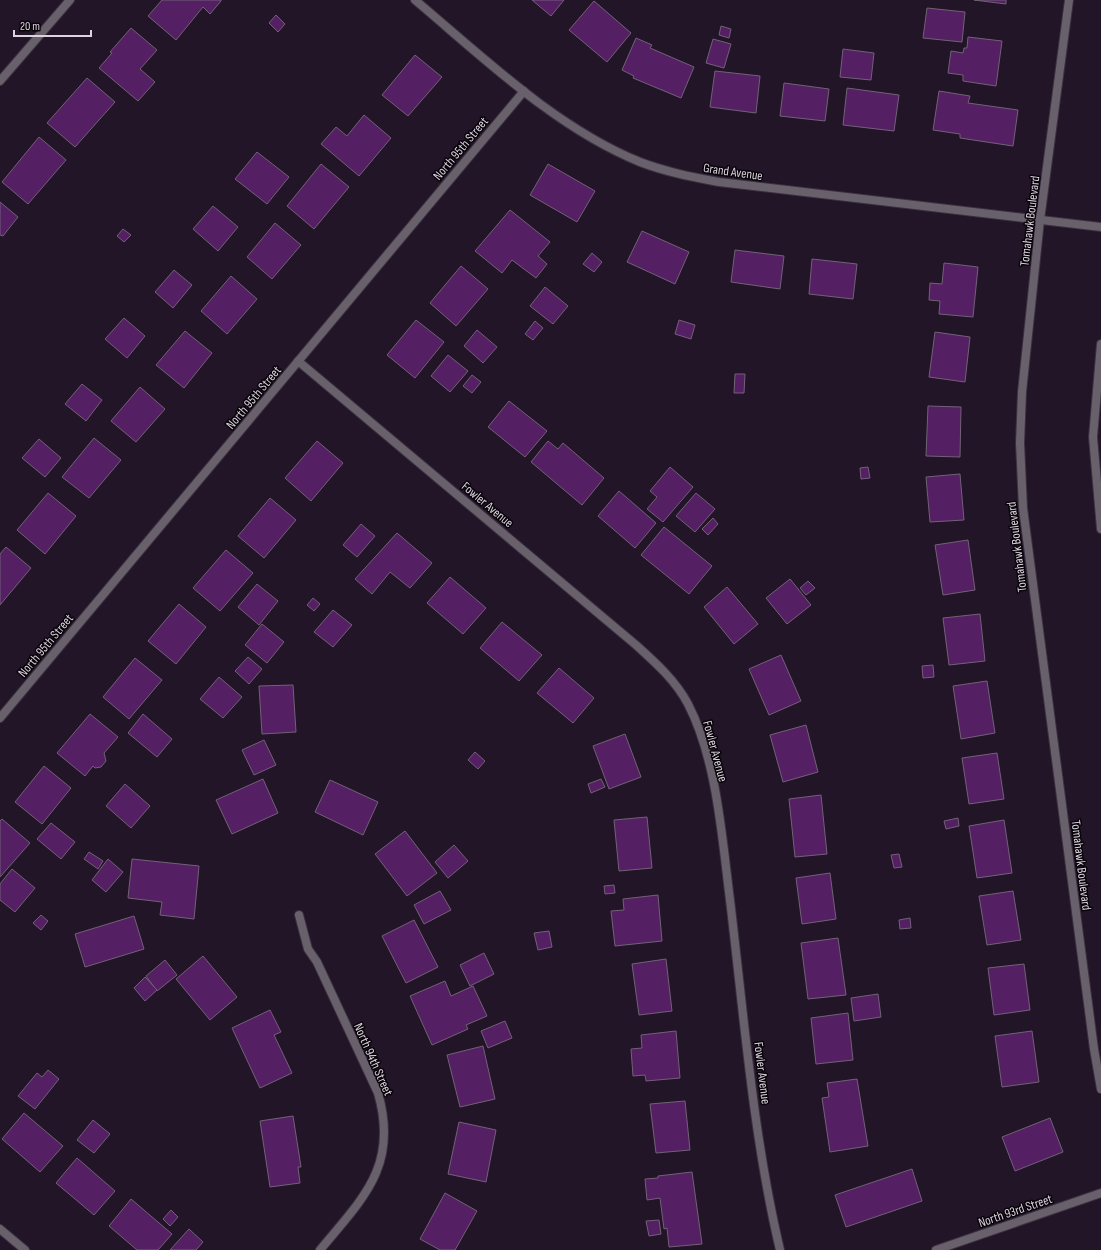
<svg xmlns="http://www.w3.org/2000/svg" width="1101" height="1250" font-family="'Sofia Sans Condensed',sans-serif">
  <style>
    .building { fill: #551f64; stroke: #726177 }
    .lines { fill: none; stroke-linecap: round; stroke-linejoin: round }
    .street-casing { stroke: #3c3041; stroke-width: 10 }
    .street { stroke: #68616b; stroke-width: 8 }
    .labels { text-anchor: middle; stroke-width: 3; stroke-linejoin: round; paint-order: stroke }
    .street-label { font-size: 13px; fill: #dcd3df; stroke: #08040a }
  </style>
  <rect width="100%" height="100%" fill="#221527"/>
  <g class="building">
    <polygon points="162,0 221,0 221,1 210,14 203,7 176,40 148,16"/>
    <polygon points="532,0 564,0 551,16"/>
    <polygon points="974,0 1006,0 1006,4"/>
    <polygon points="594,1 631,33 607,62 569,30"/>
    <polygon points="927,8 965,12 962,42 923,38"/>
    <polygon points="276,15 285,24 278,32 269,23"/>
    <polygon points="721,26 731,29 729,38 719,35"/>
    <polygon points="131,28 157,50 140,69 155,82 138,101 99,68 112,53 110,52"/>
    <polygon points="968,37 1002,41 996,86 963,81 963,75 948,73 951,51 963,53 964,48 967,48"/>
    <polygon points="636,38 652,45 650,48 694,67 681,98 633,78 634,76 622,70"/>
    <polygon points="713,39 731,44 724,68 706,63"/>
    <polygon points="843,49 874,53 871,80 840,77"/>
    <polygon points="415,55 442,77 408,116 382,95"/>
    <polygon points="715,71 760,76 756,113 710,107"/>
    <polygon points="87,78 115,102 75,147 47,123"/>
    <polygon points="784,83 829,89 825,121 780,116"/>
    <polygon points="847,88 899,95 894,131 843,125"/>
    <polygon points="939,91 970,96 968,103 1018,110 1013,146 960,138 960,134 933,130"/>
    <polygon points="364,115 391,138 359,176 321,144 336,127 347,136"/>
    <polygon points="39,137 66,160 28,204 2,182"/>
    <polygon points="257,152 289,177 267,204 235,179"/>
    <polygon points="321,164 349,187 314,229 287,206"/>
    <polygon points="548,164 595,191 577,222 530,195"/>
    <polygon points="0,202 18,217 3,236 0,235"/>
    <polygon points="213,206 238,227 218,251 193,229"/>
    <polygon points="510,210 550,242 538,256 547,264 536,278 512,260 502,273 475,251"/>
    <polygon points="275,223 301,245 272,279 247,257"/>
    <polygon points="123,229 131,235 124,242 117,236"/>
    <polygon points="642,231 689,252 675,284 627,262"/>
    <polygon points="735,250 784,256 780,289 731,282"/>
    <polygon points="592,253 602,262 594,272 583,264"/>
    <polygon points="812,259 857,264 853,299 809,294"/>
    <polygon points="944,263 978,267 973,317 939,314 940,301 929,300 930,283 942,284"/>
    <polygon points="461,266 488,289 456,326 430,303"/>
    <polygon points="174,270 192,285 173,308 155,292"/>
    <polygon points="231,276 257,299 227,334 201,311"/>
    <polygon points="545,287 568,306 553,324 530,306"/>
    <polygon points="124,318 145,336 127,358 105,339"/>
    <polygon points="416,320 444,342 415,378 387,355"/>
    <polygon points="679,320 695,325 691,339 675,334"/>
    <polygon points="535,321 543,328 533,340 525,334"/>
    <polygon points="477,330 497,347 483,363 464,346"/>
    <polygon points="185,331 212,353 184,388 156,365"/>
    <polygon points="935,332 970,337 965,382 929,377"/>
    <polygon points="448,355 468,371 450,392 431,376"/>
    <polygon points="735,374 745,374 744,393 734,393"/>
    <polygon points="472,375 481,382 472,393 463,386"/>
    <polygon points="82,384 102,400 86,421 65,404"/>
    <polygon points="140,387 165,409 136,442 111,421"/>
    <polygon points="509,401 547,431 525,457 488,427"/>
    <polygon points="928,406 961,407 960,457 926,456"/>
    <polygon points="94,438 121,460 89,498 62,477"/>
    <polygon points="39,439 61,458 45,477 22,458"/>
    <polygon points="317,441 343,463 311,501 285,478"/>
    <polygon points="548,441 558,449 563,443 604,478 582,505 531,462"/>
    <polygon points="670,467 693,487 663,522 647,509 657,497 650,491"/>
    <polygon points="868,467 870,478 861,479 860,468"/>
    <polygon points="960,474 964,520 930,522 926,477"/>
    <polygon points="619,491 656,523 635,548 598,516"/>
    <polygon points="48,493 76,516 45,554 17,530"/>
    <polygon points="696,493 715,509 695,532 676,516"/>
    <polygon points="270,498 296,520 264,558 238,536"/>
    <polygon points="713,518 718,524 708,535 702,529"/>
    <polygon points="361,524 375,536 357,557 343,545"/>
    <polygon points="664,527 712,566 689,594 641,555"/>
    <polygon points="397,533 432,563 410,588 390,572 372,594 355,579"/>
    <polygon points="968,540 975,590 943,595 935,545"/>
    <polygon points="6,547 31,568 0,605 0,554"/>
    <polygon points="226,550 253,573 220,611 193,588"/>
    <polygon points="450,577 486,608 463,634 427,603"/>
    <polygon points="790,579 811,605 787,624 766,598"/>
    <polygon points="808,581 815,588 806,595 800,588"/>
    <polygon points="257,584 278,601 259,625 238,607"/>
    <polygon points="727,587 758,624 734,644 704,607"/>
    <polygon points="313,598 320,604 314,611 307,605"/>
    <polygon points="179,604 206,627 176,664 148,641"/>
    <polygon points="333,610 352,625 333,647 314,632"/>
    <polygon points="980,614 985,661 949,665 943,618"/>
    <polygon points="502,622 542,655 519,681 480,648"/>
    <polygon points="262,624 284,642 267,663 245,645"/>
    <polygon points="781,655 801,701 769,715 749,669"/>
    <polygon points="248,657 262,669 249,684 235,671"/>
    <polygon points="135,658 162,680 129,719 103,697"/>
    <polygon points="933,665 934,677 923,678 922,666"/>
    <polygon points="559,668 594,698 573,723 537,693"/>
    <polygon points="219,677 242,697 223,718 200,699"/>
    <polygon points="987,681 995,733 961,739 953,686"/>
    <polygon points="293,685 296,732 262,734 259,686"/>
    <polygon points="90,714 118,737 104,753 106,761 101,767 95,768 93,766 85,776 57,753"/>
    <polygon points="143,714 172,739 157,757 128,733"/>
    <polygon points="806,725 818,772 783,782 770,735"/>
    <polygon points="625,734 641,777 609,789 593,746"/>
    <polygon points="264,740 276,765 254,775 242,750"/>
    <polygon points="475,752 485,761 478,769 468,760"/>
    <polygon points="997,753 1004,799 969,804 962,758"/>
    <polygon points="44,766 71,788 42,824 15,802"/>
    <polygon points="263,779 278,813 232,834 216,800"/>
    <polygon points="601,779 605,787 591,793 588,784"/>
    <polygon points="330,780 378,802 363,835 315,812"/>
    <polygon points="125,784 150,806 131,828 106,806"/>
    <polygon points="821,795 827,854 795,857 789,799"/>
    <polygon points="647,817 652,868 619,871 614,820"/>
    <polygon points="958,818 959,826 946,829 944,821"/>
    <polygon points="2,819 30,843 0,877 0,821"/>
    <polygon points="1004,820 1012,873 977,878 969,826"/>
    <polygon points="51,823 75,842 61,859 37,839"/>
    <polygon points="405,831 437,873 407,896 375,854"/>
    <polygon points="454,845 468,861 448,878 435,862"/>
    <polygon points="89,852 103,861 98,869 84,859"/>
    <polygon points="899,854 902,867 894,868 891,855"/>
    <polygon points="108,859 123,872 106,892 92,880"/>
    <polygon points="132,859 199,866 194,919 160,915 162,902 128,898"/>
    <polygon points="12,869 35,888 15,912 0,900 0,884"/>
    <polygon points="830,873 836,919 802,924 796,878"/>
    <polygon points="614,885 615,893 605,894 604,886"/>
    <polygon points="440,891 451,910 424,924 414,905"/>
    <polygon points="1013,891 1021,940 987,945 979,896"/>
    <polygon points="658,895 662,941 615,946 611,911 624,910 623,899"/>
    <polygon points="41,915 48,921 41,930 33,923"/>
    <polygon points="134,916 144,949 85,967 75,934"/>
    <polygon points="910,918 911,928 900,929 899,920"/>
    <polygon points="414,920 438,967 406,983 382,936"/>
    <polygon points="549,931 552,947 538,950 534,933"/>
    <polygon points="838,938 846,995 808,999 801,943"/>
    <polygon points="484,953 494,974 470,986 460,965"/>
    <polygon points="203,956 237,997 210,1020 176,979"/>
    <polygon points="666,959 672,1011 639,1015 632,964"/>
    <polygon points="165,960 177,975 157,991 146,976"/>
    <polygon points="1024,964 1030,1010 994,1015 988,968"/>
    <polygon points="145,977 157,990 145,1001 134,988"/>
    <polygon points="445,981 451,996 473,986 487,1016 466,1025 468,1029 432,1045 410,996"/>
    <polygon points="878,994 881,1017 854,1021 851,998"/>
    <polygon points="270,1010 281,1032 274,1035 292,1073 260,1088 232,1028"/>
    <polygon points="848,1013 853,1060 816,1064 811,1018"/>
    <polygon points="505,1021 512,1038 488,1048 481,1031"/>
    <polygon points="676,1031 680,1078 646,1081 645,1075 633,1076 631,1049 642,1048 641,1035"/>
    <polygon points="1032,1031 1039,1082 1002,1087 995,1036"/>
    <polygon points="483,1046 495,1099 460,1107 447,1055"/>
    <polygon points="48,1070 59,1079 35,1109 18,1096 37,1073 42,1077"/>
    <polygon points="857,1079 868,1146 830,1152 822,1098 829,1097 827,1083"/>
    <polygon points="685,1101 690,1150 656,1153 650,1104"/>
    <polygon points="24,1113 63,1146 40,1172 2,1139"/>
    <polygon points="293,1116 301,1167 298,1167 300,1183 270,1187 260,1121"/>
    <polygon points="1050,1118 1063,1152 1015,1171 1002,1137"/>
    <polygon points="93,1120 110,1134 94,1153 77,1140"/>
    <polygon points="459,1122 496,1130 486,1182 448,1174"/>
    <polygon points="77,1158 115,1191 94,1215 56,1183"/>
    <polygon points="912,1169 922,1201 846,1227 835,1195"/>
    <polygon points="692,1172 702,1244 669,1247 667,1228 664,1229 660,1198 647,1200 645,1179 658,1178 658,1176"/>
    <polygon points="445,1193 477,1211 455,1250 440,1250 420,1239"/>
    <polygon points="131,1199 172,1234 158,1250 137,1250 109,1226"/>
    <polygon points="171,1210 178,1217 170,1226 163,1219"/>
    <polygon points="659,1220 661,1234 649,1236 646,1221"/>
    <polygon points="189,1229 203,1242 196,1250 170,1250"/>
  </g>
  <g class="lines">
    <g class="street-casing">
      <g id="street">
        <path d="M 415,0 C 484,58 556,128 640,162 C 666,172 693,177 719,182 L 1101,227"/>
        <polyline points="1069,0 1040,220 1022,392 1020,443 1023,508 1094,1049 1101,1089"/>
        <polyline points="0,81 70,0"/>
        <polyline points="1101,344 1093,437 1101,529"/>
        <path d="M 298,361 L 636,645 C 656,663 676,681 688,704 C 717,760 722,838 730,900 C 744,1016 753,1136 780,1250"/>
        <polyline points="0,718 524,91"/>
        <path d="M 299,915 L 308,949 L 317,962 L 378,1093 C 399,1166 363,1198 320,1250"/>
        <polyline points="0,1229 25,1250"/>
        <polyline points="936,1250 1101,1193"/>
      </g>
    </g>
    <use href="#street" class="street"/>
  </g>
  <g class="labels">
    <g class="street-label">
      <text transform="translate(460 148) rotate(-50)" y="5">North 95th Street</text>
      <text transform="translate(733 171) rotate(8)" y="5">Grand Avenue</text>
      <text transform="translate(1029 221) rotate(-83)" y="5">Tomahawk Boulevard</text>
      <text transform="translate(253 397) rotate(-50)" y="5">North 95th Street</text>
      <text transform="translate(488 504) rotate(40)" y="5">Fowler Avenue</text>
      <text transform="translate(1016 547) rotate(-97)" y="5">Tomahawk Boulevard</text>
      <text transform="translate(45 645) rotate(-50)" y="5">North 95th Street</text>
      <text transform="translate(716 751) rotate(75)" y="5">Fowler Avenue</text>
      <text transform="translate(1082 865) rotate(83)" y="5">Tomahawk Boulevard</text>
      <text transform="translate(374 1059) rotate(66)" y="5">North 94th Street</text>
      <text transform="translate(763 1073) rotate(83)" y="5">Fowler Avenue</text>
      <text transform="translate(1015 1210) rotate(-19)" y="5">North 93rd Street</text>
    </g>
  </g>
  <path d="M14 30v6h77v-6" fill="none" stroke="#dcd3df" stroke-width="2"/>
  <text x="20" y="30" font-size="12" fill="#dcd3df" stroke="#08040a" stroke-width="3" paint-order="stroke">20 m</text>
</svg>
